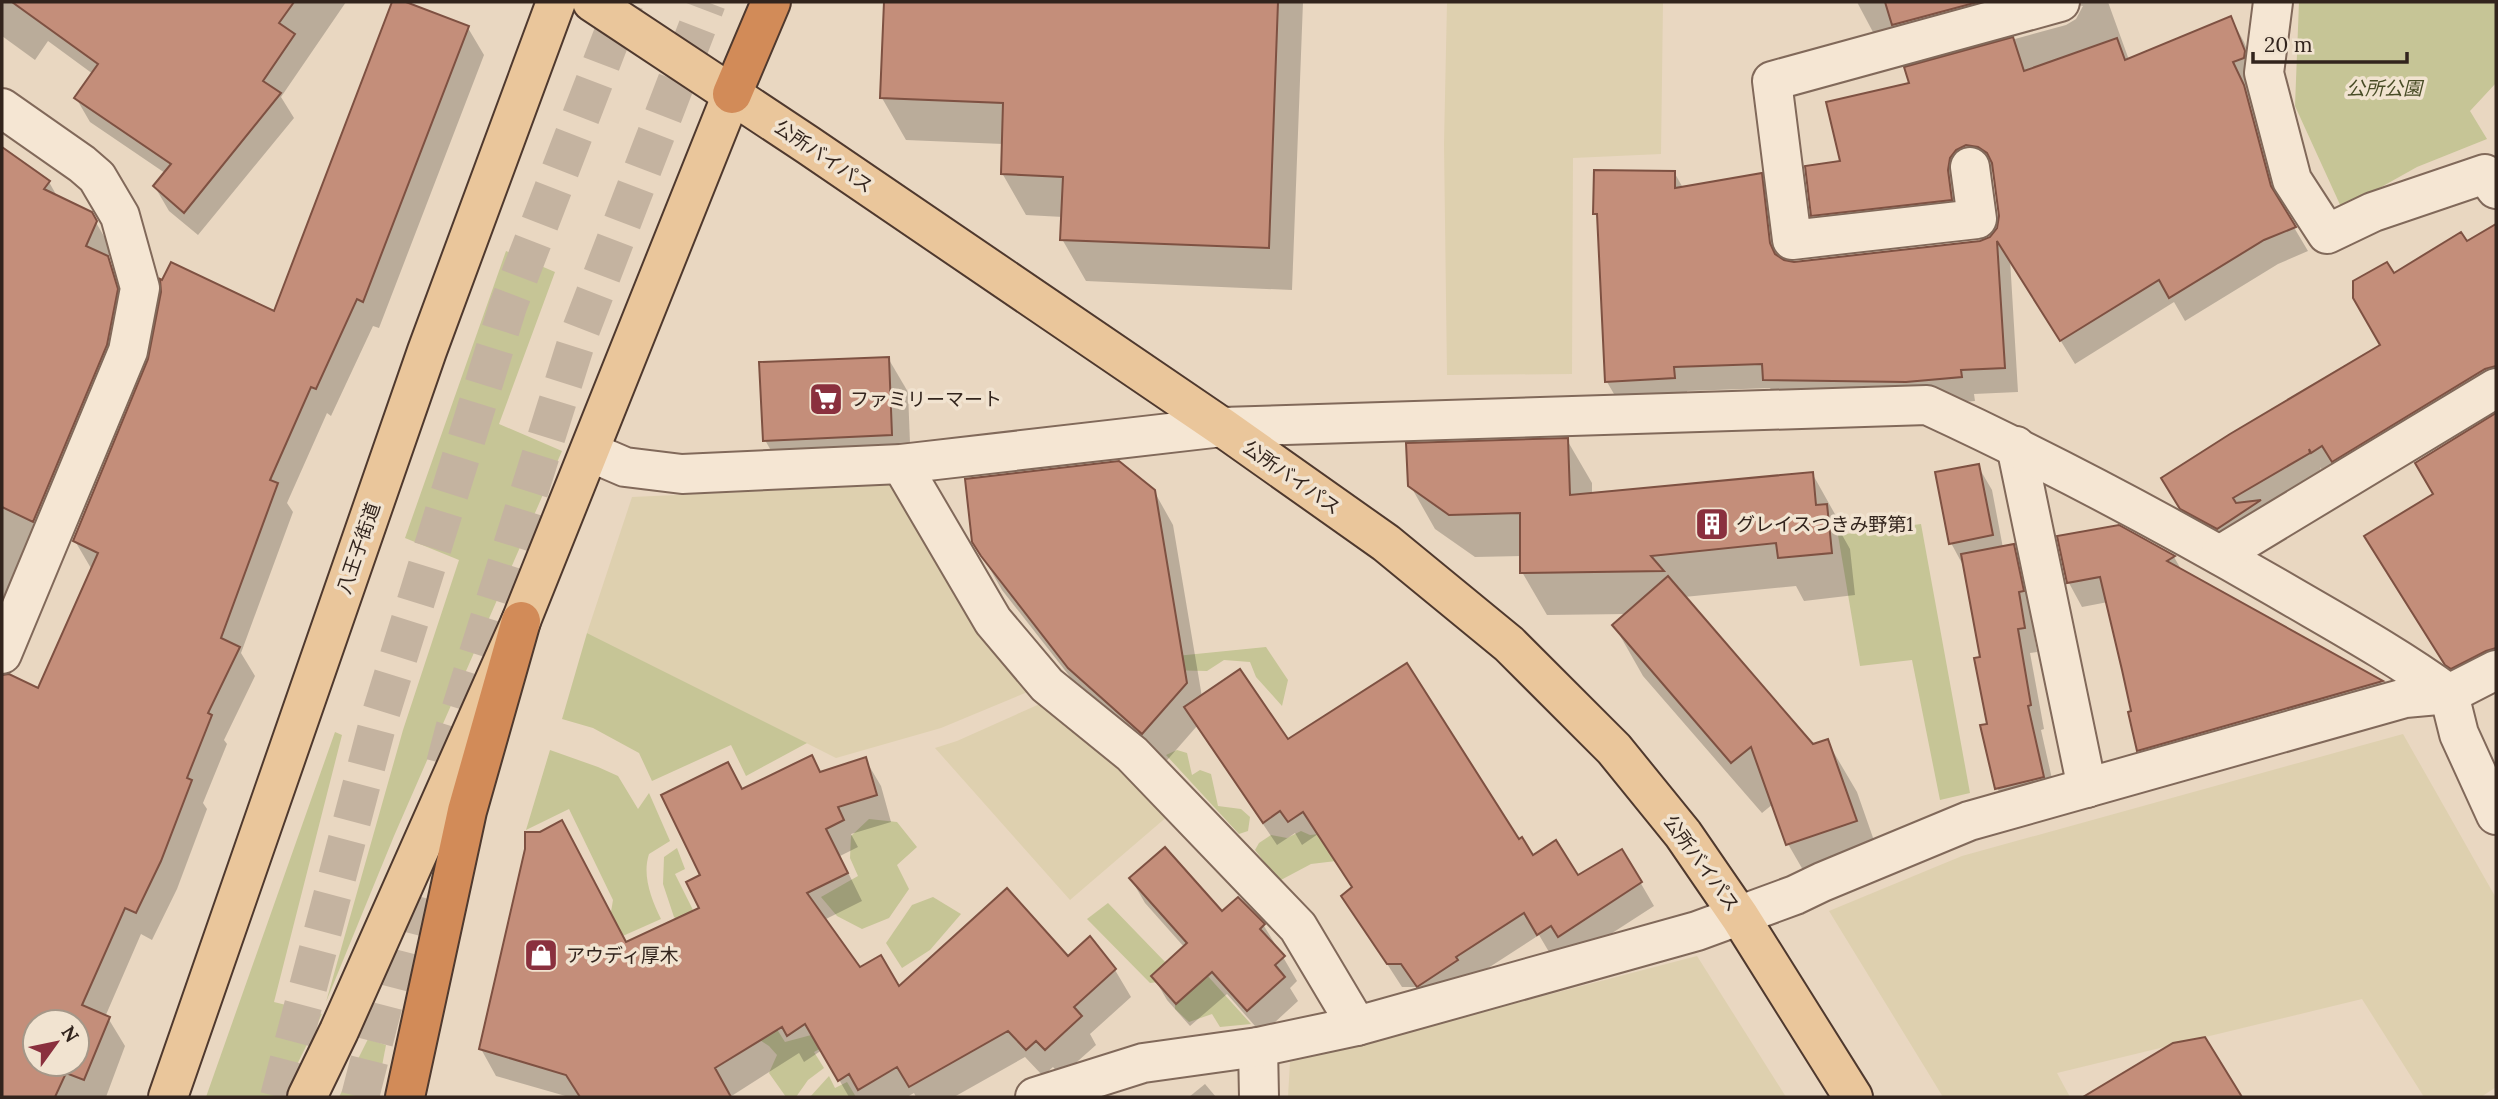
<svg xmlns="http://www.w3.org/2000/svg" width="2498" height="1099" font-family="Lora,'Noto Sans JP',serif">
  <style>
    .farmland { fill: #ded0af }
    .green { fill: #c6c596 }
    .shadow { fill: #0003; fill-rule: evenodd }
    .building { fill: #c48e7a; stroke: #7e5142; stroke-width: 2; fill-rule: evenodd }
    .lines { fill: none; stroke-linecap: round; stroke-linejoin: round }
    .highway-tunnel { stroke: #c4b3a0; stroke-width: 38; stroke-dasharray: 38 19; stroke-linecap: butt }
    .minor-casing { stroke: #81695a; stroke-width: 42 }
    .major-casing { stroke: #4f392e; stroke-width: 42 }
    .highway-casing { stroke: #4f392e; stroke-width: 42 }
    .minor { stroke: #f5e6d3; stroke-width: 38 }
    .major { stroke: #eac69b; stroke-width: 38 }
    .highway { stroke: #d28b58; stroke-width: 38 }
    .labels { text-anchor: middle; stroke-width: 7; stroke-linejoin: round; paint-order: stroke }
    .park-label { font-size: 19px; font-style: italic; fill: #484c26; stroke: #f1e3d0 }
    .street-label { font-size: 19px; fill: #32241d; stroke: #f1e3d0 }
    .poi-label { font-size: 19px; fill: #32241d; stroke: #f1e3d0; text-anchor: start }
  </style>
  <rect width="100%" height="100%" fill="#e9d7c1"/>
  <g class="farmland">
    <polygon points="1447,2 1663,2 1661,154 1573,158 1572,374 1447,375 1444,144"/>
    <polygon points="891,485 935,560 979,628 1030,691 941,728 836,758 587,633 632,497"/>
    <polygon points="1042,703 1125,767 1169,815 1070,900 935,748 957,741"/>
    <polygon points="2403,734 2496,898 2496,1087 2481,1097 2424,1097 2362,999 2057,1073 2070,1097 1943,1097 1829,911 1962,856"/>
    <polygon points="1697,956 1786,1097 1288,1097 1290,1062"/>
  </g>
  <g class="green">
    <polygon points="2299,2 2496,2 2496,83 2470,111 2487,139 2417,167 2342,209 2295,106"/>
    <polygon points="506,251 555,272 499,424 562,451 394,836 326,1002 403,730 459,560 405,538"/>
    <polygon points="1921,524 1970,793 1940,800 1912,660 1860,666 1838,535"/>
    <polygon points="587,633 807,743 746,776 731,745 652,781 639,753 593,728 562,719"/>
    <polygon points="1266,647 1288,680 1282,706 1256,677 1250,662 1224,660 1207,671 1162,670 1146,659"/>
    <polygon points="335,732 342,735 274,1002 322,1014 281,1097 206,1097"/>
    <path d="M 550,750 L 598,767 L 618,776 L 638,809 L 649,793 L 670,841 L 649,854 C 642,875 651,899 661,919 L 616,939 L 603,922 L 611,912 L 613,900 L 569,809 L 526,830 Z"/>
    <polygon points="1177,750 1187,753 1192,775 1200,770 1211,774 1218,806 1241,809 1250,817 1248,831 1239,834 1166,755"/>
    <polygon points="869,819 897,822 917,847 897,865 909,889 889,918 862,929 837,916 821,897 858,876 850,858 851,836"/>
    <polygon points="1301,831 1310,835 1329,833 1324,845 1336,861 1311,864 1279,881 1255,850 1259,843 1271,835 1287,838"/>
    <polygon points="677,848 685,869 675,874 696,916 693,929 674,917 663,884 664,857"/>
    <polygon points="933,897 961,914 930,950 902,968 886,943 912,905"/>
    <polygon points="1108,903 1167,964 1187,953 1251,1024 1220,1027 1212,1014 1189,1022 1175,1009 1175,988 1165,981 1150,983 1087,919"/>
    <polygon points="754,993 785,1042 815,1034 823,1047 814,1052 824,1068 808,1080 796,1097 786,1097 769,1073 777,1055 769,1046 758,1039"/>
    <polygon points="368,1039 386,1045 376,1097 339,1097"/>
    <polygon points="829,1076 835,1088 847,1082 856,1097 810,1097"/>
  </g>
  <g class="shadow">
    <polygon points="2,2 346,2 281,97 294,118 198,235 169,211 155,187 165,173 90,122 76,98 93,74 48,41 35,60 2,36"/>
    <path d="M 394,2 L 401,2 L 468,28 L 484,55 L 379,328 L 373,326 L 331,416 L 327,413 L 287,503 L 293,512 L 241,653 L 255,676 L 224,740 L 227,744 L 203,803 L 207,809 L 177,889 L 152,940 L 141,934 L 105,1017 L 108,1018 L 125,1046 L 106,1097 L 2,1097 L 2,676 L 8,676 L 38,690 L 92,570 L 75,541 L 275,313 ZM 35,1022 L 77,1022 L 77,1064 L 35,1064 Z"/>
    <polygon points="886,2 1303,2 1292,290 1086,281 1062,239 1063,217 1026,215 1002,173 1003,144 906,140 882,98"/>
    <polygon points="1857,2 2108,2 2129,60 2231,18 2244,42 2258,76 2257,82 2246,87 2257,110 2283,209 2308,251 2278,264 2185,321 2174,302 2075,364 2010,259 2018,392 1974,394 1975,401 1920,406 1779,403 1770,388 1687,391 1687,402 1621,406 1607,382 1599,220 1595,213 1674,172 1683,188 1761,175 1774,199 1782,261 1794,263 1980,242 1991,238 1998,229 2000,217 1994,171 1982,169 1965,224 1827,239 1813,215 1842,162 1911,84 1906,69 2066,25 2076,19 2083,6 2069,4 1874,34"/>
    <polygon points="2,149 49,182 58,198 91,214 112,250 108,259 124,286 133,318 2,637"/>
    <polygon points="2496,226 2496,394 2326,476 2320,467 2323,478 2231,552 2196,533 2177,503 2383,346 2393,276 2466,243"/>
    <polygon points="888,358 908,392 911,469 784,474 765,440"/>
    <polygon points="2496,415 2496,677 2461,689 2380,560 2435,495 2417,463"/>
    <polygon points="1567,440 1592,483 1592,495 1812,473 1836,516 1837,526 1850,549 1855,595 1804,601 1796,586 1684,597 1812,746 1827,741 1857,792 1885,872 1818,896 1788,844 1773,804 1762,813 1643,676 1614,625 1627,614 1547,615 1522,572 1522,556 1475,557 1435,529 1410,485"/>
    <polygon points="1978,466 1992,490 2003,548 2013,546 2027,570 2036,615 2031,616 2037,652 2030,653 2044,729 2041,730 2057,801 2011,812 1997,788 1982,658 1964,567 1951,543"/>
    <polygon points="1154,491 1173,525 1202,697 1287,741 1518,841 1532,857 1578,878 1622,851 1654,906 1572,959 1552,957 1539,935 1468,981 1432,1009 1416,987 1402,987 1343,896 1354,889 1318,834 1302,845 1295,833 1277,845 1197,726 1162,766 1089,701 1002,590 974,541"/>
    <polygon points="2118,527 2174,557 2182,571 2382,683 2395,706 2152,774 2139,750 2133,712 2108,602 2082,607 2069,583 2059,538"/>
    <polygon points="865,759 881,786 891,822 851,834 858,847 840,856 862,901 824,920 859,969 899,989 1068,958 1090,938 1115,970 1131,997 1090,1034 1096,1045 1061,1076 1053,1067 1043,1076 1025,1057 954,1097 916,1097 914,1093 907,1097 849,1097 822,1050 804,1062 799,1053 730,1097 569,1097 496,1076 481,1049 627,944 702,909 703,876 743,790 821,774"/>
    <polygon points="1131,879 1222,914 1238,899 1264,926 1283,957 1297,981 1290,988 1298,1001 1262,1034 1227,994 1190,1026 1167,1000 1153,976 1185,948 1145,903"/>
    <polygon points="2204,1039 2240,1097 2125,1097 2115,1080"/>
    <polygon points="1205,1084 1216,1097 1189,1097"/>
  </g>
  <g class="building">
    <polygon points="12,2 294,2 279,23 295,34 263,81 281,93 184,213 153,186 171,164 74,98 98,64"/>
    <path d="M 392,2 L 406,2 L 469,26 L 363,302 L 357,299 L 316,389 L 311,387 L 270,480 L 278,483 L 221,638 L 240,647 L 208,713 L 212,715 L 187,778 L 192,780 L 161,861 L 136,913 L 125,908 L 82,1005 L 110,1017 L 84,1080 L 66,1073 L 55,1097 L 2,1097 L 2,675 L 9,674 L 38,688 L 98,553 L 73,541 L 148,359 L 161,292 L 160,279 L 162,280 L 171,262 L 274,311 ZM 35,1022 L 77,1022 L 77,1064 L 35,1064 Z"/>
    <polygon points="884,2 1278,2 1269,248 1060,240 1063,177 1001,174 1003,103 880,98"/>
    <polygon points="1885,2 1978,2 1892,25"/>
    <polygon points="2231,16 2245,51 2244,58 2233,62 2244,85 2271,186 2296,227 2264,240 2169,298 2159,280 2060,341 1997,241 2005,368 1961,370 1962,377 1906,382 1763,380 1762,364 1674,367 1675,378 1605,382 1597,214 1593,214 1594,170 1675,171 1675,188 1762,173 1770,243 1775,254 1784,260 1794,262 1980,241 1990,237 1997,228 1999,216 1992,163 1987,153 1978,147 1966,145 1956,150 1950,158 1948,170 1952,200 1811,216 1805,166 1840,161 1826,102 1909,83 1904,67 2013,37 2024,71 2117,38 2125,60"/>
    <polygon points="2,147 50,181 44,189 92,212 97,221 86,246 108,256 118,289 107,345 33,522 2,507"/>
    <polygon points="2496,224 2496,366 2485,369 2332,462 2322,446 2311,453 2309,449 2310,453 2233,498 2236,503 2261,500 2217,529 2180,509 2161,478 2230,434 2380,345 2353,298 2353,281 2387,262 2394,273 2461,232 2467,241"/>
    <polygon points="889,357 892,435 763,441 759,362"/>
    <polygon points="2496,413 2496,648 2486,651 2451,669 2445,665 2364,536 2433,494 2415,463"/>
    <polygon points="1568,438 1570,495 1813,472 1816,505 1827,504 1832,553 1778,558 1776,543 1651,556 1664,571 1520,573 1520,513 1449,515 1408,486 1406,443"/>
    <polygon points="1119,461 1155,490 1187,683 1142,734 1068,668 981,556 972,542 965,479"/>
    <polygon points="1979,464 1993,535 1949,544 1935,472"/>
    <polygon points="2119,525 2175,556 2167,561 2383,681 2137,751 2128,712 2131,711 2122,670 2100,577 2067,583 2057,536"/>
    <polygon points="2014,544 2024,591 2019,592 2025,628 2018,629 2031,705 2028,706 2044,777 1995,789 1980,725 1987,724 1974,658 1980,657 1961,554"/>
    <polygon points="1668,576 1813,744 1828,739 1857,821 1786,845 1751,747 1731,763 1612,625"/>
    <polygon points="1407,663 1519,839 1522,837 1533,855 1556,840 1578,875 1622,849 1642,882 1558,937 1551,926 1537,935 1524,913 1456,957 1458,960 1417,987 1401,964 1387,964 1341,896 1352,887 1303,812 1288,822 1280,811 1263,823 1184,707 1240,669 1288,739"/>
    <polygon points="812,755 820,772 866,757 877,795 838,807 844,820 826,829 848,873 807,893 860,967 881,955 899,986 1007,888 1068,956 1090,936 1116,969 1074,1007 1082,1016 1045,1050 1036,1041 1026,1050 1008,1031 909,1087 897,1067 858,1090 849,1074 838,1081 805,1024 787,1036 782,1027 715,1068 731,1097 580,1097 566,1075 479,1049 525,849 525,832 540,832 562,820 626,942 699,908 686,882 700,875 661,795 728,762 742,789"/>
    <polygon points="1165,847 1222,911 1238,897 1265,924 1260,929 1285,956 1275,965 1285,977 1247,1011 1212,972 1176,1004 1151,976 1187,943 1129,878"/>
    <polygon points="2205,1037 2242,1097 2083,1097 2173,1043"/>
  </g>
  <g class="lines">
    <g class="highway-tunnel">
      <polyline points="445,764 454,730 577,340 707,2"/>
      <polyline points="279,1097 377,726 508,306 625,2"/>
      <polyline points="360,1097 412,893"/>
    </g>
    <g class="minor-casing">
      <g id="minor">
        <polyline points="2273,2 2264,73 2292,180 2327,234 2373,212 2485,174 2496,189"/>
        <polyline points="2,108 82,164 97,177 120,216 140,288 128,351 2,654"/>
        <polyline points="1970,167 1977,219 1792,240 1772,81 2060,2"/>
        <polyline points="2016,446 2087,788"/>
        <path d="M 590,452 L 625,467 L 682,474 L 901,464 L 1222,427 L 1927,405 C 2046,460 2163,522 2277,588 C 2335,622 2394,654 2449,694 L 2459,734 L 2496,815"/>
        <polyline points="901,464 993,621 1047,685 1132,754 1298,927 1357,1026"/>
        <polyline points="2220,555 2496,388"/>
        <polyline points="1258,1047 1259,1097"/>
        <polyline points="1035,1097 1143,1063 1258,1047 1357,1026 1697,931 1795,895 1822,882 1969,821 2405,698 2449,694 2496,670"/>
      </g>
    </g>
    <g class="major-casing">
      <g id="major">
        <polyline points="592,2 808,145 1222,427 1386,543 1509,644 1614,749 1683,834 1740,917 1853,1097"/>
        <polyline points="168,1097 427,351 556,2"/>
        <polyline points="307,1097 339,1031 521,621 732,94"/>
      </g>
    </g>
    <g class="highway-casing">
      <g id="highway">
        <polyline points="732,94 771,2"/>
        <polyline points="405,1097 467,811 521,621"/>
      </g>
    </g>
    <use href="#minor" class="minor"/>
    <use href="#major" class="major"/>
    <use href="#highway" class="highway"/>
  </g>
  <defs>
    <g id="supermarket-square" transform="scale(1.75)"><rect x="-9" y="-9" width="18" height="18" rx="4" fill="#8a303e" stroke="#f1e3d0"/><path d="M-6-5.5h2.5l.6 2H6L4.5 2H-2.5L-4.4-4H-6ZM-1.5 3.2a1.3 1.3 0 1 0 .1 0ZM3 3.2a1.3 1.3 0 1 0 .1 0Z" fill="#fff"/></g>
    <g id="building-square" transform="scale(1.75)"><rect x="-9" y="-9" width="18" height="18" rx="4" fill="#8a303e" stroke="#f1e3d0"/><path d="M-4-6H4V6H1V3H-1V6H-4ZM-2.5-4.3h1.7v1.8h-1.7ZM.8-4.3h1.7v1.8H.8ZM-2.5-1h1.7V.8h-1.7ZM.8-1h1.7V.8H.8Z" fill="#fff"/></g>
    <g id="shop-square" transform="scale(1.75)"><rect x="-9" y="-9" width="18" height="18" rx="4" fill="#8a303e" stroke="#f1e3d0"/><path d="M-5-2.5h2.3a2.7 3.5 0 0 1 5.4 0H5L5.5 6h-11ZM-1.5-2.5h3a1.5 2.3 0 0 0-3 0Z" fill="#fff"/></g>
  </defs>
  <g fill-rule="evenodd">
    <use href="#supermarket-square" x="826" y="399"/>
    <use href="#building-square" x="1712" y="524"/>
    <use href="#shop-square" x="541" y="955"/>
  </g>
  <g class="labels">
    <g class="park-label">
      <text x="2384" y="95">公所公園</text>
    </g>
    <g class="street-label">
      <text transform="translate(824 156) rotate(34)" y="7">公所バイパス</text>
      <text transform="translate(1292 477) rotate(35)" y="7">公所バイパス</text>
      <text transform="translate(358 548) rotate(-71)" y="7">八王子街道</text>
      <text transform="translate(1702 863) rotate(54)" y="7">公所バイパス</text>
    </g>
    <g class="poi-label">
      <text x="850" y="406">ファミリーマート</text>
      <text x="1736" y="531">グレイスつきみ野第1</text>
      <text x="566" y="962">アウディ厚木</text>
    </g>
  </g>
  <rect width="2498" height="1099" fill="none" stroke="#32241d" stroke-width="7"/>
  <g transform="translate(56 1043) rotate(57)"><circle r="33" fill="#f1e3d0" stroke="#a59788" stroke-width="2"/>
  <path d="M0-5L12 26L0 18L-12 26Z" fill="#8a303e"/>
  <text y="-10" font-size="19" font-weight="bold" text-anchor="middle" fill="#32241d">N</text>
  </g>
  <path d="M2253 52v10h154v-10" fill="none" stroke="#32241d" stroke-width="3.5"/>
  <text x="2264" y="52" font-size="21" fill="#32241d" stroke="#f1e3d0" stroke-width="5" paint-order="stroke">20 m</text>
</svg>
